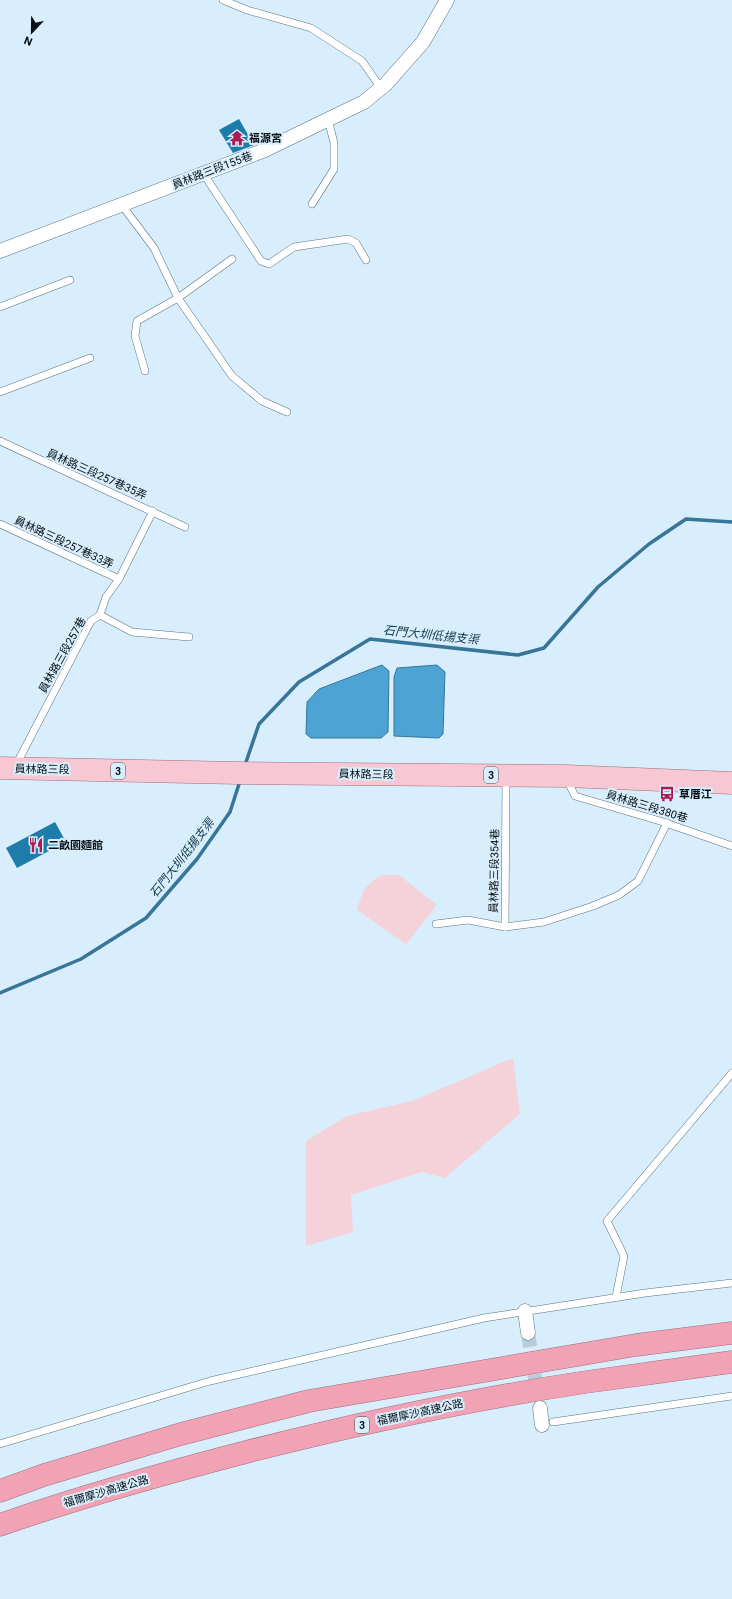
<svg xmlns="http://www.w3.org/2000/svg" width="732" height="1599" font-family="Roboto,'Noto Sans TC',sans-serif">
  <style>
    .green { fill: #f5d2d9 }
    .water { fill: #4da3d3; stroke: #377699 }
    .lines { fill: none; stroke-linecap: round; stroke-linejoin: round }
    .stream { stroke: #377699; stroke-width: 3.5 }
    .building { fill: #1e7caa }
    .street-tunnel { stroke: #b8ccd9; stroke-width: 14; stroke-dasharray: 14 7; stroke-linecap: butt }
    .lane-casing { stroke: #597180; stroke-width: 8 }
    .street-casing { stroke: #597180; stroke-width: 15 }
    .primary-casing { stroke: #9e6e7c; stroke-width: 23 }
    .highway-casing { stroke: #9e6e7c; stroke-width: 23 }
    .lane { stroke: #fff; stroke-width: 7 }
    .street { stroke: #fff; stroke-width: 14 }
    .primary { stroke: #f7c7d3; stroke-width: 22 }
    .highway { stroke: #f1a2b5; stroke-width: 22 }
    .labels { text-anchor: middle; stroke-width: 4; stroke-linejoin: round; paint-order: stroke }
    .shield { fill: #d8eefc; stroke: #445159; stroke-width: 1 }
    .shield-label { font-size: 10px; font-weight: bold; fill: #050e13 }
    .poi-label { font-size: 11px; font-weight: bold; fill: #050e13; stroke: #d8eefc; text-anchor: start }
    .street-label { font-size: 11px; fill: #050e13; stroke: #d8eefc }
    .water-label { font-size: 12px; font-style: italic; fill: #13394d; stroke: #d8eefc }
  </style>
  <rect width="100%" height="100%" fill="#d8eefc"/>
  <g class="green">
    <path d="M 382,875 L 399,875 L 437,905 L 406,944 L 357,910 C 363,890 364,886 382,875 Z"/>
    <polygon points="513,1058 520,1114 445,1178 422,1172 351,1195 353,1232 306,1246 306,1141 347,1116 412,1101"/>
  </g>
  <g class="water">
    <polygon points="382,665 389,671 388,732 381,738 311,738 306,734 307,702 319,689"/>
    <polygon points="437,665 445,672 443,734 439,738 394,736 394,677 397,668"/>
  </g>
  <g class="lines">
    <g class="stream">
      <polyline points="245,765 259,724 299,682 370,639 518,655 544,648 598,587 649,544 686,519 732,522"/>
      <polyline points="0,993 81,959 146,918 197,859 230,812 240,781"/>
    </g>
  </g>
  <g class="building">
    <polygon points="239,119 254,145 233,153 219,130"/>
    <polygon points="55,822 66,842 17,868 6,848"/>
  </g>
  <g class="lines">
    <polyline class="street-tunnel" points="528,1333 538,1397"/>
    <g class="lane-casing">
      <g id="lane">
        <polyline points="223,0 247,10 311,28 362,61 381,88"/>
        <polyline points="203,173 261,261 269,264 294,247 348,239 356,243 366,260"/>
        <polyline points="121,204 154,248 178,298 232,376 262,401 287,412"/>
        <polyline points="312,204 334,169 334,143 328,119"/>
        <polyline points="0,307 70,280"/>
        <polyline points="145,371 135,336 137,321 178,298 232,259"/>
        <polyline points="0,392 90,358"/>
        <polyline points="0,441 185,527"/>
        <polyline points="0,524 119,579"/>
        <polyline points="100,615 132,632 189,637"/>
        <polyline points="16,765 91,621 100,615 106,597 119,579 153,511"/>
        <polyline points="506,778 505,927 544,922 593,906 619,895 638,881 667,823"/>
        <polyline points="567,780 575,796 660,821 732,846"/>
        <polyline points="436,924 468,920 505,927"/>
        <polyline points="616,1297 624,1256 607,1221 732,1073"/>
        <polyline points="553,1422 732,1396"/>
        <polyline points="0,1444 210,1381 484,1318 645,1293 732,1283"/>
      </g>
    </g>
    <g class="street-casing">
      <g id="street">
        <polyline points="0,251 265,150 364,102 386,84 423,42 447,0"/>
        <polyline points="525,1311 528,1333"/>
        <polyline points="540,1408 542,1425"/>
      </g>
    </g>
    <g class="primary-casing">
      <polyline id="primary" points="0,768 237,773 566,776 732,783"/>
    </g>
    <g class="highway-casing">
      <g id="highway">
        <polyline points="0,1491 44,1475 181,1434 309,1401 636,1345 732,1333"/>
        <path d="M 0,1525 C 82,1496 165,1473 250,1451 C 360,1423 473,1399 586,1382 C 635,1375 683,1369 732,1362"/>
      </g>
    </g>
    <use href="#lane" class="lane"/>
    <use href="#street" class="street"/>
    <use href="#primary" class="primary"/>
    <use href="#highway" class="highway"/>
  </g>
  <defs>
    <g id="temple-bare" transform="scale(1.2)"><path d="M0-6L5-2H3V0L6.5 2.5H4V6H1.5V3h-3V6H-4V2.5H-6.5L-3 0V-2H-5Z" fill="#ab1a53" stroke="#d8eefc" stroke-width="2.5" paint-order="stroke"/></g>
    <g id="bus-bare" transform="scale(1.2)"><path d="M-5-6H5V4H4V6H2V4H-2V6H-4V4H-5ZM-3.5-4V0h7V-4ZM-3.5 1.2v1.5H-2V1.2ZM2 1.2v1.5H3.5V1.2Z" fill="#ab1a53" stroke="#d8eefc" stroke-width="2.5" paint-order="stroke"/></g>
    <g id="restaurant-bare" transform="scale(1.2)"><path d="M-5-6h1v4h1v-4h1v4h1v-4h1v5L-1.5 .5V6h-2V.5L-5-1ZM5-6V6H3V1.5H1.5Q1.5-4 5-6Z" fill="#ab1a53" stroke="#d8eefc" stroke-width="2.5" paint-order="stroke"/></g>
  </defs>
  <g fill-rule="evenodd">
    <use href="#temple-bare" x="237" y="138"/>
    <use href="#bus-bare" x="667" y="794"/>
    <use href="#restaurant-bare" x="36" y="845"/>
  </g>
  <g class="labels">
    <g class="shield">
      <rect x="111" y="763" width="14" height="16" rx="3"/>
      <rect x="484" y="767" width="14" height="16" rx="3"/>
      <rect x="355" y="1417" width="14" height="16" rx="3"/>
    </g>
    <g class="shield-label">
      <text x="118" y="775">3</text>
      <text x="491" y="779">3</text>
      <text x="362" y="1429">3</text>
    </g>
    <g class="poi-label">
      <text x="249" y="142">福源宮</text>
      <text x="679" y="798">草厝江</text>
      <text x="48" y="849">二畝園麵館</text>
    </g>
    <g class="street-label">
      <text transform="translate(212 170) rotate(-21)" y="4">員林路三段155巷</text>
      <text transform="translate(97 474) rotate(24)" y="4">員林路三段257巷35弄</text>
      <text transform="translate(64 542) rotate(25)" y="4">員林路三段257巷33弄</text>
      <text transform="translate(62 655) rotate(-61)" y="4">員林路三段257巷</text>
      <text transform="translate(42 769) rotate(1)" y="4">員林路三段</text>
      <text transform="translate(366 774) rotate(1)" y="4">員林路三段</text>
      <text transform="translate(647 806) rotate(17)" y="4">員林路三段380巷</text>
      <text transform="translate(494 871) rotate(-89)" y="4">員林路三段354巷</text>
      <text transform="translate(420 1412) rotate(-12)" y="4">福爾摩沙高速公路</text>
      <text transform="translate(106 1491) rotate(-16)" y="4">福爾摩沙高速公路</text>
    </g>
    <g class="water-label">
      <text transform="translate(431 635) rotate(6)" y="4">石門大圳低揚支渠</text>
      <text transform="translate(182 858) rotate(-52)" y="4">石門大圳低揚支渠</text>
    </g>
  </g>
  <g transform="translate(32 32) rotate(202)" stroke="#d8eefc" stroke-width="3" paint-order="stroke">
  <path d="M0-3L7 15L0 10L-7 15Z" fill="#050e13"/>
  <text y="-6" font-size="11" font-weight="bold" text-anchor="middle" fill="#050e13">N</text>
  </g>
</svg>
